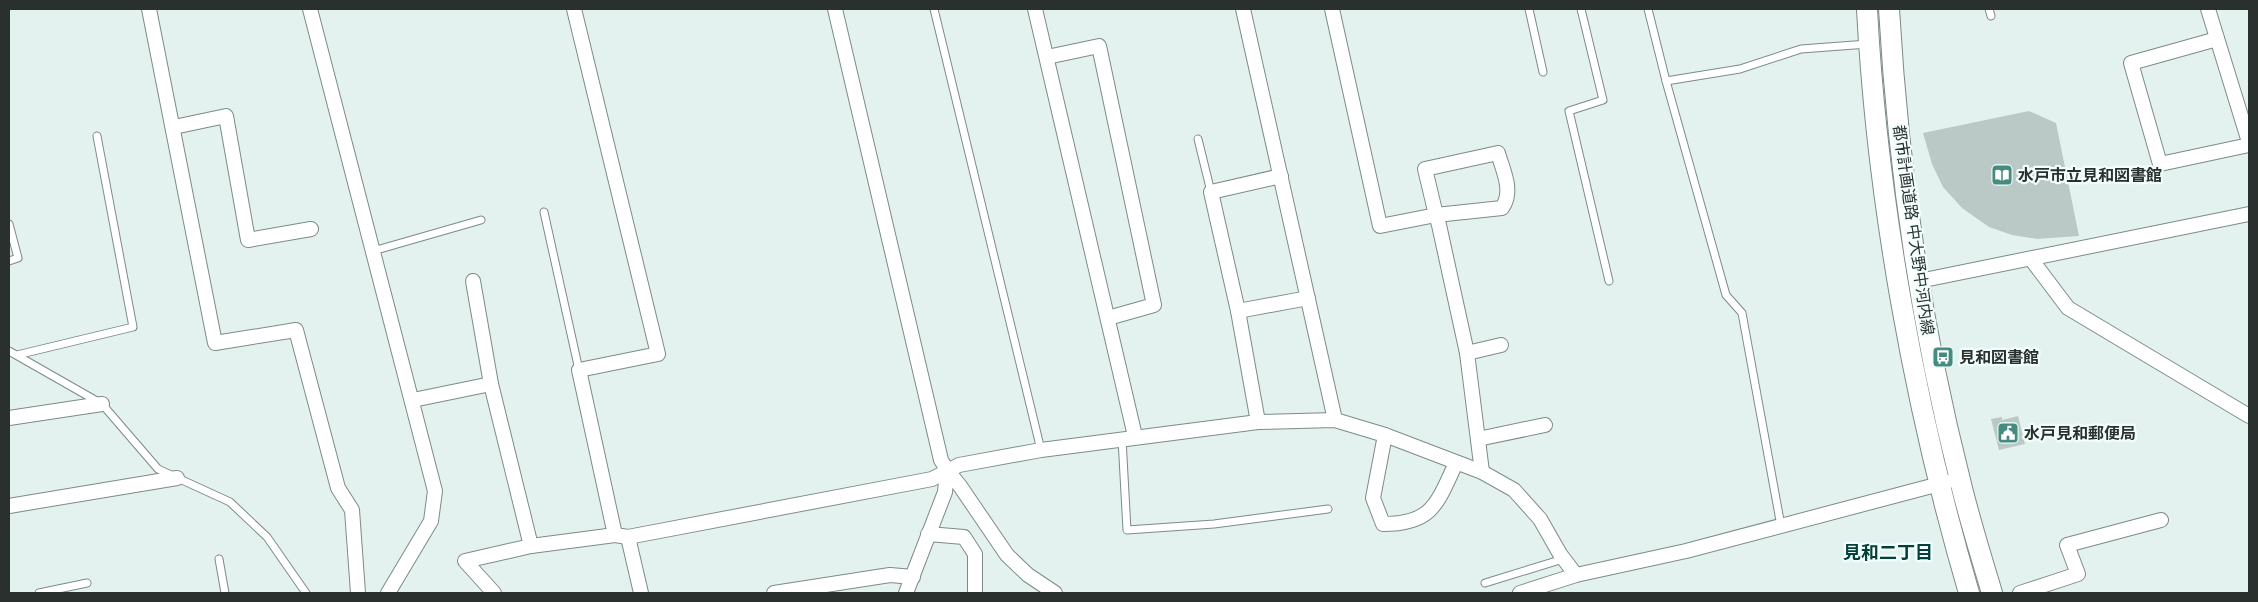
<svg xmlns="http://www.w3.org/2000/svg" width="2258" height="602" font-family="Montserrat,'Noto Sans JP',sans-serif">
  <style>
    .building { fill: #bac9c5 }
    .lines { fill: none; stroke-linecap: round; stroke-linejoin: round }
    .lane-casing { stroke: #7d8b88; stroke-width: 9 }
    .street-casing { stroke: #7d8b88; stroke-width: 16 }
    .secondary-casing { stroke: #7d8b88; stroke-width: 22 }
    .lane { stroke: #fff; stroke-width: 7 }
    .street { stroke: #fff; stroke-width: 14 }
    .secondary { stroke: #fff; stroke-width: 20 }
    .labels { text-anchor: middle; stroke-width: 4.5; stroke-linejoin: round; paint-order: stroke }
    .poi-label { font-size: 16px; font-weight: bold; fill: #2a302e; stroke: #f2fefc; text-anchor: start }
    .street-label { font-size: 16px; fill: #2a302e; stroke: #f2fefc }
    .neighbourhood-label { font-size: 18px; font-weight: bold; fill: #01413a; stroke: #f2fefc }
  </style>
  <rect width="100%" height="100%" fill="#e3f2ef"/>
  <g class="building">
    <polygon points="2029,111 2056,123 2079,236 2037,239 2012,235 1989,227 1962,208 1943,187 1932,164 1923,133"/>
    <polygon points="2018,416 2025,444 1999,450 1991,419 2002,417 2002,420"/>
  </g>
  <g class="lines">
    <g class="lane-casing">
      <g id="lane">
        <polyline points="934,9 1041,450"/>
        <polyline points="1529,9 1543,72"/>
        <polyline points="1581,9 1603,100 1569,111 1609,281"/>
        <polyline points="1648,9 1666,81 1740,69 1801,49 1868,44"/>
        <polyline points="1989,9 1991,16"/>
        <polyline points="1666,81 1726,295 1742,313 1781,526"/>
        <polyline points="1198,139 1211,192"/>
        <polyline points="544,212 579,370"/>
        <polyline points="9,224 18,258 9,261"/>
        <polyline points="373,251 481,220"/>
        <polyline points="9,351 102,404 158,469 230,502 267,537 306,593"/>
        <polyline points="17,355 133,327 97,136"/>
        <polyline points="1122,439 1127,530 1214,524 1328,509"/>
        <polyline points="219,559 225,593"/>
        <polyline points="1485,583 1563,559"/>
        <polyline points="39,593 87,583"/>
      </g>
    </g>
    <g class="street-casing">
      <g id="street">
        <polyline points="149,9 215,343 296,330 338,488 352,510 358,593"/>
        <polyline points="310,9 435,491 431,521 388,593"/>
        <polyline points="574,9 658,354 579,370 615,535"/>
        <polyline points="835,9 941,460 947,470 960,486 1007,555 1028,575 1055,593"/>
        <polyline points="1035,9 1135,436"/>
        <polyline points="1243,9 1335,420"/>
        <polyline points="1332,9 1380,226 1436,215 1439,225 1467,353 1482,472"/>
        <polyline points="2208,9 2249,142"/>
        <polyline points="2217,39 2131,63 2160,164 2249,145"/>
        <polyline points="1047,57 1099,46 1154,305 1108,318"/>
        <polyline points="174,127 226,116 248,240 311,229"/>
        <path d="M 1498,153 C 1503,171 1514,191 1502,208 L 1436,215 L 1425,169 Z"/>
        <polyline points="2031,259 2068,308 2249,416"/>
        <polyline points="473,281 491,384"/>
        <polyline points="1919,281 2249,214"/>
        <polyline points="1238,311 1308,298"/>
        <polyline points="1467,353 1501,345"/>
        <polyline points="413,400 491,384 531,546"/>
        <polyline points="9,418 102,404"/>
        <polyline points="1258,422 1238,311 1211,192 1281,176"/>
        <path d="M 1385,435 L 1373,498 L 1383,524 C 1433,524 1437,503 1456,463"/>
        <polyline points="1478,439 1545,425"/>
        <polyline points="9,506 177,478"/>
        <polyline points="928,534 964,537 975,554 975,593"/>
        <polyline points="628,537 641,593"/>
        <polyline points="494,593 465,561 531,546 615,535 628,537 932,479 959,465 1041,450 1258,422 1335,420 1385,435 1482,472 1514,490 1540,519 1560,554 1576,575"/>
        <polyline points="774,593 890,575 913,577"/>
        <polyline points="906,593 945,492 947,470"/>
        <polyline points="1520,593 1576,575 1686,551 1947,482"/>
        <polyline points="2020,593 2078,574 2067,545 2161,520"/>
      </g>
    </g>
    <g class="secondary-casing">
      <g id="secondary">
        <path d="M 1867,9 C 1877,201 1915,409 1969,593"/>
        <path d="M 1889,9 C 1898,166 1921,327 1960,480 C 1969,518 1981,556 1992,593"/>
      </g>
    </g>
    <use href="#lane" class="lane"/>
    <use href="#street" class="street"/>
    <use href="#secondary" class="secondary"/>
  </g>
  <defs>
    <g id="library-square" transform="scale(1.125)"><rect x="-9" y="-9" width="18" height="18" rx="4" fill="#468b80" stroke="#f2fefc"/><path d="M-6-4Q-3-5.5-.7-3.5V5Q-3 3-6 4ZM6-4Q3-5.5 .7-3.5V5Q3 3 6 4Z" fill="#fff"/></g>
    <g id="bus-square" transform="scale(1.125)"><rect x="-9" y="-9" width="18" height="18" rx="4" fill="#468b80" stroke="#f2fefc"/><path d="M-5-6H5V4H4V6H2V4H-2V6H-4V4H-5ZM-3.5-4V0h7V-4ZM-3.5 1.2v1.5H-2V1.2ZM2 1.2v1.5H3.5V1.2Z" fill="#fff"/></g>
    <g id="civic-square" transform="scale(1.125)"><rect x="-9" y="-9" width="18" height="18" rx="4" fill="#468b80" stroke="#f2fefc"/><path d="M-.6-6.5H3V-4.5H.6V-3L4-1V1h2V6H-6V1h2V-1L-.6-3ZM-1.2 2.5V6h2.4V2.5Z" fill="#fff"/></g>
  </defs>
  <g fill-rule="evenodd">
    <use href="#library-square" x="2002" y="175"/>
    <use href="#bus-square" x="1943" y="357"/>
    <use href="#civic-square" x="2008" y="433"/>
  </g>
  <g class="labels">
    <g class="poi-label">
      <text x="2018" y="181">水戸市立見和図書館</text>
      <text x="1959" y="363">見和図書館</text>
      <text x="2024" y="439">水戸見和郵便局</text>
    </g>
    <g class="street-label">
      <text transform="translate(1914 230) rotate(82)" y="6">都市計画道路 中大野中河内線</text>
    </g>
    <g class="neighbourhood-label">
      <text x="1888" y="559">見和二丁目</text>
    </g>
  </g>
  <rect width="2258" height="602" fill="none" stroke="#2a302e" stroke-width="20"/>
</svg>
